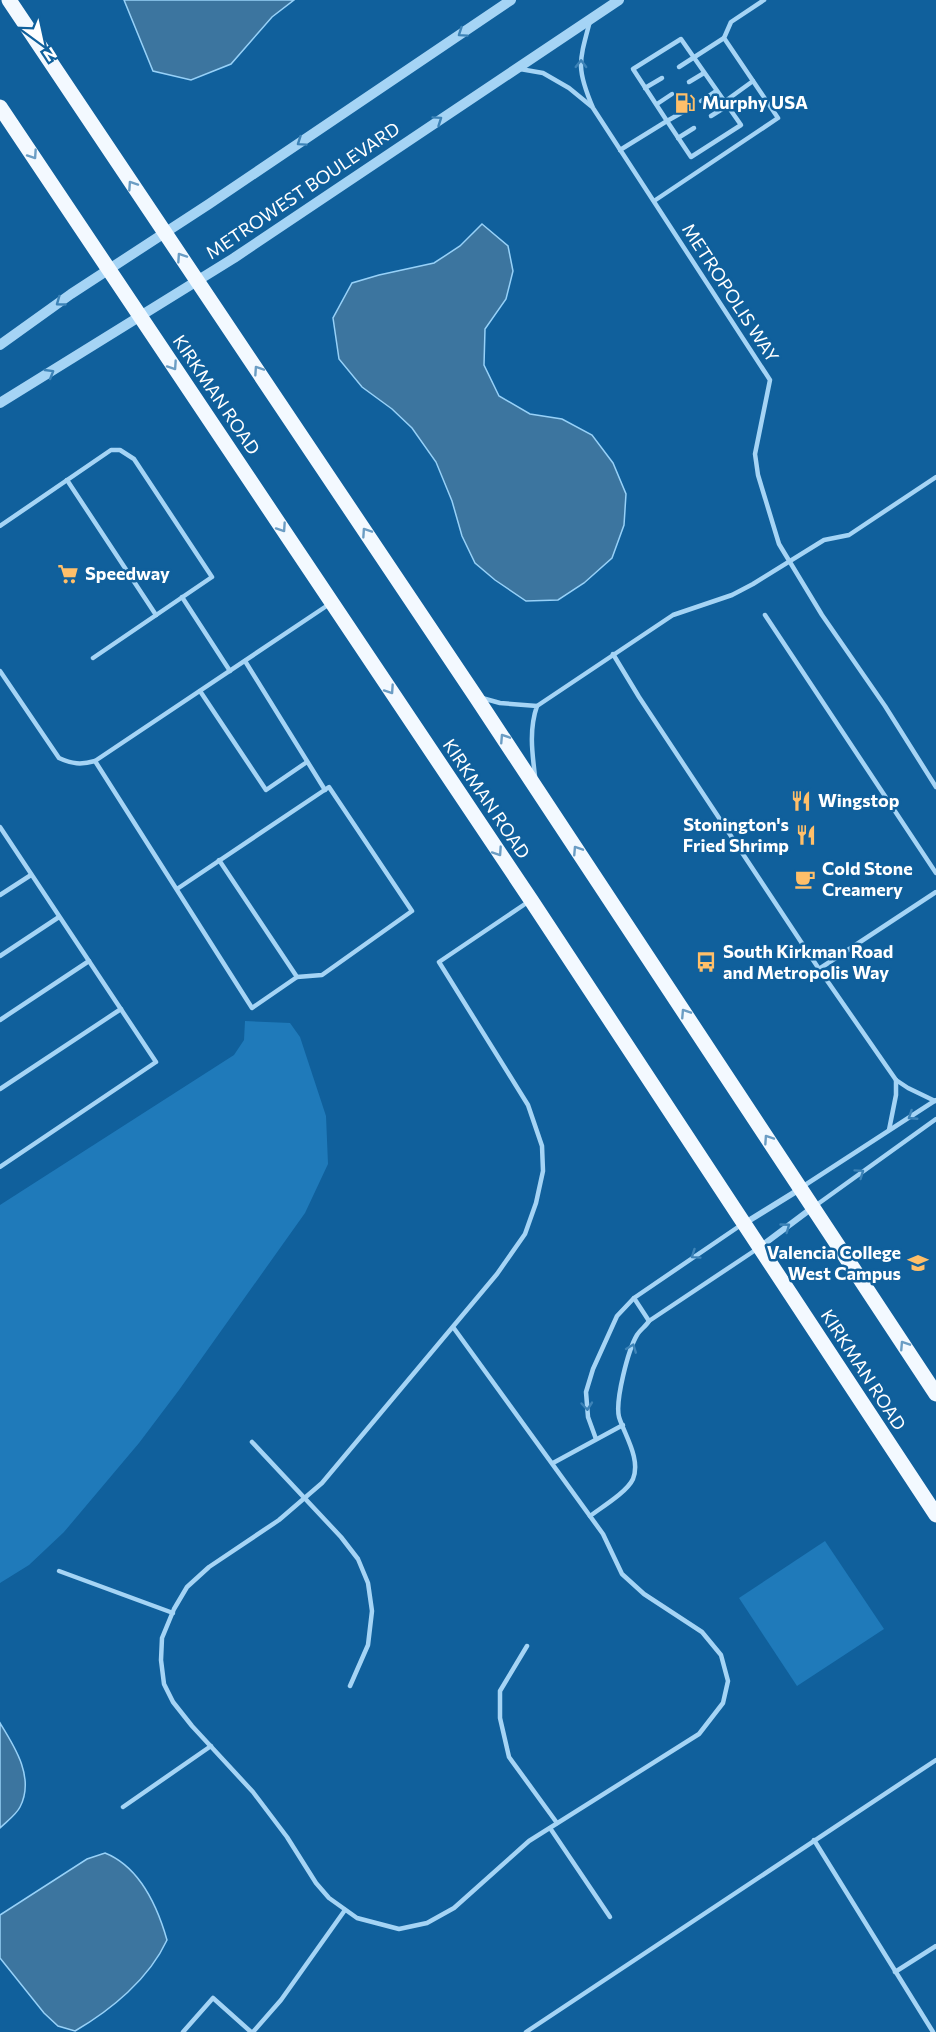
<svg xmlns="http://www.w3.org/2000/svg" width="936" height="2032" font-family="Commissioner,sans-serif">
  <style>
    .green { fill: #1f7aba }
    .water { fill: #3c759f; stroke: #97d1f8; stroke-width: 1.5 }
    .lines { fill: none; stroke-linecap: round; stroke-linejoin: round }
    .service { stroke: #a5d4f5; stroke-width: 4.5 }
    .minor { stroke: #a5d4f5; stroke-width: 6 }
    .tertiary { stroke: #a5d4f5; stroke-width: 10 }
    .primary { stroke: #f3f9ff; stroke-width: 15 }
    .oneway { stroke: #3d83b7 }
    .oneway2 { stroke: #6b9dc4 }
    .labels { text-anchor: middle; stroke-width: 5; stroke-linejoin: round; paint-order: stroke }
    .poi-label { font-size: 18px; font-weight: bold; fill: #fff; stroke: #10609c; text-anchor: start }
    .street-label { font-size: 18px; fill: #fff; stroke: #10609c }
  </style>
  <rect width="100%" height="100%" fill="#10609c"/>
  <g class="green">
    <polygon points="245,1021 290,1023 300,1037 326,1116 328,1164 305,1213 179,1390 139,1443 64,1532 29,1565 0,1583 0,1205 234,1055 244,1040"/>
    <polygon points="825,1541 884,1629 797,1686 739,1598"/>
  </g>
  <g class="water">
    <polygon points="124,0 294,0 272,17 231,64 191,80 153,71"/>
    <polygon points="482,224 508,246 513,271 506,299 485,329 484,365 499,396 530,414 562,419 592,435 613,463 626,494 624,525 612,558 584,583 558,600 526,601 495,580 475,563 462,536 452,501 436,462 412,428 392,409 362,387 339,359 333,318 352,283 379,275 434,263 460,246"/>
    <path d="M 0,1723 C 15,1747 35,1778 20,1807 C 16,1815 6,1822 0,1828 Z"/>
    <path d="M 105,1853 C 140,1867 157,1905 167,1940 C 149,1979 111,2010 75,2031 L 58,2026 L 44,2013 L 0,1958 L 0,1915 L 87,1859 Z"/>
  </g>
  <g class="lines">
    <g class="service">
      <path d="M 590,21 C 579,62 576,68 593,108 L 770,380 L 755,454 L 758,475 L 779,544 L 822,615 L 885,706 L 936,787"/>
      <polyline points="679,67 724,38"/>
      <polyline points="520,69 543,73 569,88 591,106"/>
      <polyline points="689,82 704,73"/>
      <polyline points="645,88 662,78"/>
      <polyline points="701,101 716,91"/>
      <polyline points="724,102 753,81"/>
      <polyline points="657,104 672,94"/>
      <polyline points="711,116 727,106"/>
      <polyline points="678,138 694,128"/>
      <polyline points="620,150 667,121 691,157 741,125 681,39 633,69 667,121 683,112"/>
      <polyline points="654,201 778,118 724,38 731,22 764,0"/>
      <polyline points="67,480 156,615"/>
      <polyline points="0,526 111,450 120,450 134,459 212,577 93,658"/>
      <polyline points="182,597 230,671"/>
      <polyline points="765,615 936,873"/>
      <polyline points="613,654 639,697 819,969 896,1080 908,1088 935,1101"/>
      <polyline points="245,661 325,790"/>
      <path d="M 0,671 L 59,758 C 72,764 81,765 95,761 L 331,603"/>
      <polyline points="200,691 266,790 307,762"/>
      <path d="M 482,698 L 500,703 L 537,706 C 529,729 532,752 535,776"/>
      <polyline points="537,706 673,615 732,595 753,584 824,540 849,535 936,477"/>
      <polyline points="95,761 252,1008 297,977 322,975 412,911 329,787 177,889"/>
      <polyline points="0,827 156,1062 0,1167"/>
      <polyline points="219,860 297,977"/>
      <polyline points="0,895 31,875"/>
      <polyline points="0,956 59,917"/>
      <polyline points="819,969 936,892"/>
      <polyline points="0,1020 89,961"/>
      <polyline points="0,1089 121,1009"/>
      <polyline points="889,1130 896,1095 896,1080"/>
      <polyline points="802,1187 936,1100"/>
      <polyline points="815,1206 936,1119"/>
      <polyline points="634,1298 649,1321"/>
      <polyline points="453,1327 603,1534 622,1574 644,1594 702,1632 721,1655 728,1681 723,1703 699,1734 529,1841 454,1908 427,1923 399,1929 357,1918 329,1898 316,1883 287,1837 253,1792 192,1726 173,1702 164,1684 161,1660 162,1638 174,1609 187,1587 209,1567 279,1520 322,1483 497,1274 525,1234 536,1203 543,1171 542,1146 528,1105 439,962 528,902"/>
      <polyline points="596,1439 588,1417 586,1392 593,1369 617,1316 634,1298 741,1225"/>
      <polyline points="252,1442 341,1537 358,1559 368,1583 372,1611 368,1645 350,1686"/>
      <polyline points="553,1463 623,1425"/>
      <path d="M 590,1516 C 602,1507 627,1492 633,1479 C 641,1459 625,1436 619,1417 C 615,1401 628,1350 637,1335 C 640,1330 646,1326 649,1321 L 757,1249"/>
      <polyline points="59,1571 173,1613"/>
      <polyline points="527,1646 500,1691 500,1718 509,1757 557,1823"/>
      <polyline points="123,1807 211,1746"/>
      <polyline points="550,1828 610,1917"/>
      <polyline points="814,1840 933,2032"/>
      <polyline points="895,1972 936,1946"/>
      <polyline points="183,2032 213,1998 251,2032"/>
      <polyline points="253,2032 281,2000 345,1910"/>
      <polyline points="526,2032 936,1760"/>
    </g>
    <g class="minor">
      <polyline points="745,1223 800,1189"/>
      <polyline points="760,1247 812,1208"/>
    </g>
    <g class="tertiary">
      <polyline points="0,345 71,294 209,204 511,0"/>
      <polyline points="0,403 234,258 619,0"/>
    </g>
    <g class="primary">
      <polyline points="9,0 476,697 936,1394"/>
      <polyline points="0,107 531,900 936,1515"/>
    </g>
  </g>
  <defs><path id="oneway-chevron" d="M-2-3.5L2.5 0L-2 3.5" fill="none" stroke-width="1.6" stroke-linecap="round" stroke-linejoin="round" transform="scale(1.5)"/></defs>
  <g class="oneway">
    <use href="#oneway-chevron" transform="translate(462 33) rotate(146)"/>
    <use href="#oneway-chevron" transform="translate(581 64) rotate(-89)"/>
    <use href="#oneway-chevron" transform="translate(438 120) rotate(-34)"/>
    <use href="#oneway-chevron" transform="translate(301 142) rotate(146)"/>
    <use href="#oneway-chevron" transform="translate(60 302) rotate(144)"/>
    <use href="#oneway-chevron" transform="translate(50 373) rotate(-31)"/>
    <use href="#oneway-chevron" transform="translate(912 1116) rotate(147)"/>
    <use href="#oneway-chevron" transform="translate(860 1173) rotate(-35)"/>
    <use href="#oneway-chevron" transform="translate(786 1227) rotate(-36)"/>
    <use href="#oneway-chevron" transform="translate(695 1255) rotate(146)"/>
    <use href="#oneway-chevron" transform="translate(632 1348) rotate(-69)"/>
    <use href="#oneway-chevron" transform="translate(587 1406) rotate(85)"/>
  </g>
  <g class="oneway2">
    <use href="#oneway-chevron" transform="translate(33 155) rotate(56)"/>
    <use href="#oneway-chevron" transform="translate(132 185) rotate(-124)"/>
    <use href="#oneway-chevron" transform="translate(181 257) rotate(-124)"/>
    <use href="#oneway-chevron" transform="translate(173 366) rotate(56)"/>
    <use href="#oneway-chevron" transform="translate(258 370) rotate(-124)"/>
    <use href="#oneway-chevron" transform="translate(282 528) rotate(56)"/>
    <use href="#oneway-chevron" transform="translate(366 532) rotate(-124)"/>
    <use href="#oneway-chevron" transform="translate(390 690) rotate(56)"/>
    <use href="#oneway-chevron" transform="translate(504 738) rotate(-123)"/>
    <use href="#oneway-chevron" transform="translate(577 850) rotate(-123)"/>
    <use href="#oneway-chevron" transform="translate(498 852) rotate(56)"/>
    <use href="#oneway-chevron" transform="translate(685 1013) rotate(-123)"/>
    <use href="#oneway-chevron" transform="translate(768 1139) rotate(-124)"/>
    <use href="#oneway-chevron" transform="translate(904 1345) rotate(-123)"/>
  </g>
  <defs>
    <g id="fuel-bare" transform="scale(1.62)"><path d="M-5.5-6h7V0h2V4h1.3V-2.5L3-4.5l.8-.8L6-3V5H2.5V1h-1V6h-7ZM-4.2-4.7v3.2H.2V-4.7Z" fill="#ffbf69" stroke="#10609c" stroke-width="2.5" paint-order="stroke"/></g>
    <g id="supermarket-bare" transform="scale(1.62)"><path d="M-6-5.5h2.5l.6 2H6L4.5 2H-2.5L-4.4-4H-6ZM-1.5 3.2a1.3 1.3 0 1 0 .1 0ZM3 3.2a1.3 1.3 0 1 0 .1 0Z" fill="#ffbf69" stroke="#10609c" stroke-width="2.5" paint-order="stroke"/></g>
    <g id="restaurant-bare" transform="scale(1.62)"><path d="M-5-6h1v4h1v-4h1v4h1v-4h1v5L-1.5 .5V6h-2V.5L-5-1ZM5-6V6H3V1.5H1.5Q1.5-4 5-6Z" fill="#ffbf69" stroke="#10609c" stroke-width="2.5" paint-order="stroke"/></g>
    <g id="cafe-bare" transform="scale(1.62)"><path d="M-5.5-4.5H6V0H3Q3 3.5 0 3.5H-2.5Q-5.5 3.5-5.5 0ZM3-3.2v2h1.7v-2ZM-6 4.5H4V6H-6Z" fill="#ffbf69" stroke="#10609c" stroke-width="2.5" paint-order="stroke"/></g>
    <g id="bus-bare" transform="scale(1.62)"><path d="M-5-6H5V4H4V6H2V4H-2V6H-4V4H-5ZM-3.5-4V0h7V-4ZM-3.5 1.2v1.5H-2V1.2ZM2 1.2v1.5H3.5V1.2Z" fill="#ffbf69" stroke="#10609c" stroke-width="2.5" paint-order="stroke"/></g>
    <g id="university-bare" transform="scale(1.62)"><path d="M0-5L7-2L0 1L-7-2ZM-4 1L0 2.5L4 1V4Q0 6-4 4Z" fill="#ffbf69" stroke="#10609c" stroke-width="2.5" paint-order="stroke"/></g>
  </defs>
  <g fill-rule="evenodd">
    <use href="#fuel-bare" x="685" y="103"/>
    <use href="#supermarket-bare" x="68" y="574"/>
    <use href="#restaurant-bare" x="801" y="801"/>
    <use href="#restaurant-bare" x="806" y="835"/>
    <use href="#cafe-bare" x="805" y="879"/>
    <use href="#bus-bare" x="706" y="962"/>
    <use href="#university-bare" x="918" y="1263"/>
  </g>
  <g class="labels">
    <g class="poi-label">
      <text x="702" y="109">Murphy USA</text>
      <text x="85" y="580">Speedway</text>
      <text x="818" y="807">Wingstop</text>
      <text x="789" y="831" text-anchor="end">Stonington's<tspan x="789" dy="21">Fried Shrimp</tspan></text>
      <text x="822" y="875">Cold Stone<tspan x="822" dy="21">Creamery</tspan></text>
      <text x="723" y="958">South Kirkman Road<tspan x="723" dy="21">and Metropolis Way</tspan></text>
      <text x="901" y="1259" text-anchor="end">Valencia College<tspan x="901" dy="21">West Campus</tspan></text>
    </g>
    <g class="street-label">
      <text transform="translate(303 191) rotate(-34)" y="6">METROWEST BOULEVARD</text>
      <text transform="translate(730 293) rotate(57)" y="6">METROPOLIS WAY</text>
      <text transform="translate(216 395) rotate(56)" y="6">KIRKMAN ROAD</text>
      <text transform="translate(486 799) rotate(56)" y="6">KIRKMAN ROAD</text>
      <text transform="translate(863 1370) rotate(57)" y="6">KIRKMAN ROAD</text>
    </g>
  </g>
  <g transform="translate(42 42) rotate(147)" stroke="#10609c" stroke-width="4.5" paint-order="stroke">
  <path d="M0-4.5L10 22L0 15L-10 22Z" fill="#ffffff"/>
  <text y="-9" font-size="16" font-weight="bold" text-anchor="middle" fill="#ffffff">N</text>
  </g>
</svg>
